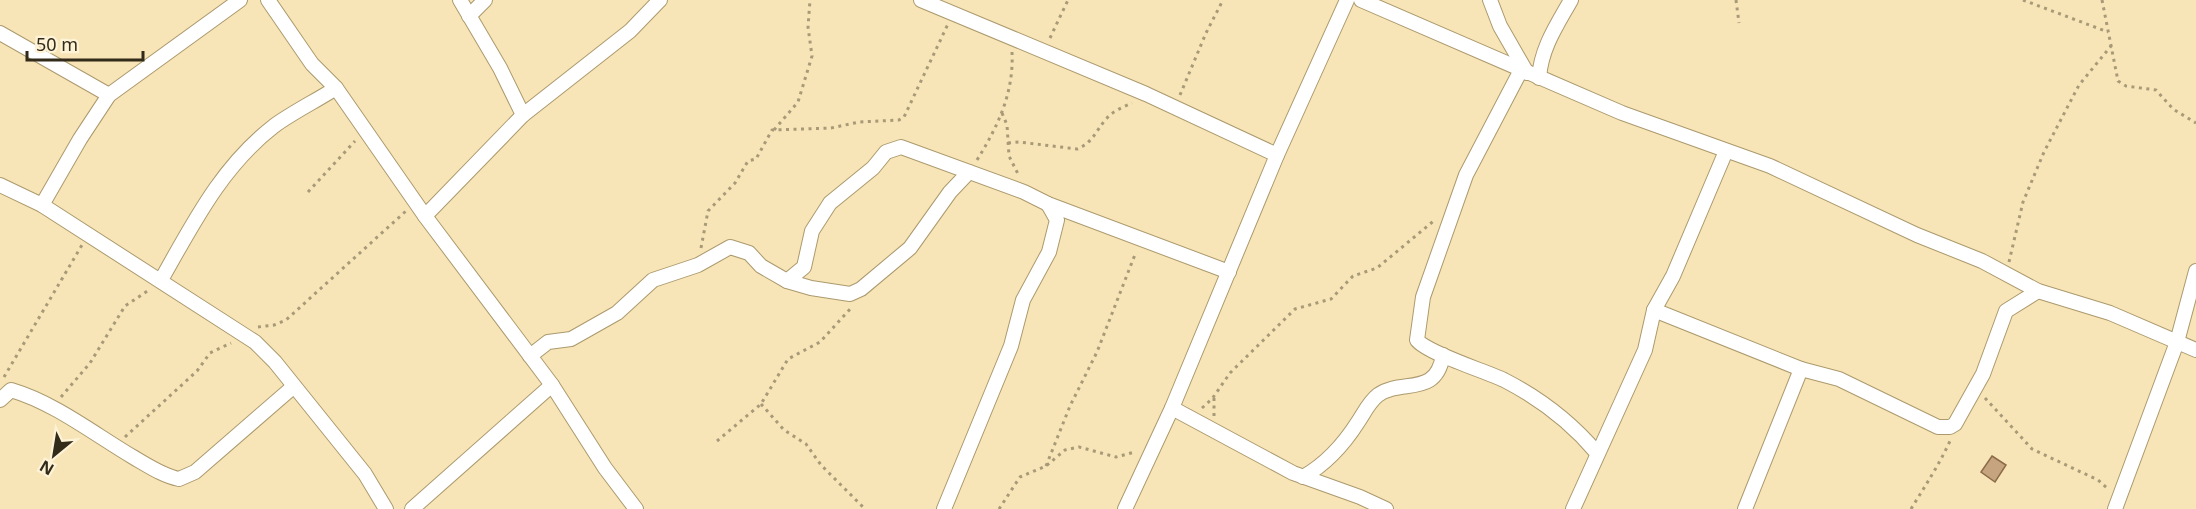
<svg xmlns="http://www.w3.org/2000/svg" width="2196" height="509" font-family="'Noto Sans',sans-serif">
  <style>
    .building { fill: #c5a47f; stroke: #8b6c49; stroke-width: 1.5 }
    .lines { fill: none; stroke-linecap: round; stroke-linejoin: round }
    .street-casing { stroke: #ac9a6e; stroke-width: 16 }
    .path { stroke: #a89a78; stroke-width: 3; stroke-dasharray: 3 4.5; stroke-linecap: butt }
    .street { stroke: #fff; stroke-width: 14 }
  </style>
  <rect width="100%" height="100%" fill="#f7e5b7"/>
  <polygon class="building" points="1992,456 2006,465 1995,482 1981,472"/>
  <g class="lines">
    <g class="street-casing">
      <g id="street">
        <polyline points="268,0 312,64 336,88 425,216 552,385 605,468 636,509"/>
        <polyline points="460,0 500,68 523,115"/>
        <polyline points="921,0 1146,94 1277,155"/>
        <polyline points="1361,0 1622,113 1770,166 1917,235 1982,261 2038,291 2110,313 2196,350"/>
        <polyline points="1490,0 1500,26 1527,73"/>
        <polyline points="469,16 485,0"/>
        <polyline points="0,33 109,95"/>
        <path d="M 1521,70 L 1466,175 L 1423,297 L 1417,340 C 1427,353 1485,371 1504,380 C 1541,399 1570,421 1597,453"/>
        <path d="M 1539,78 C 1541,48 1557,25 1571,0"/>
        <polyline points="0,185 42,205 255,342 275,362 365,474 386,509"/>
        <polyline points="42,205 80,139 109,95 240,0"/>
        <polyline points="425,216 523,115 630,31 660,0"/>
        <path d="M 161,280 C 193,224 221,167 274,126 C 293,112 316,101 336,88"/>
        <polyline points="787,281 804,267 812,231 830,203 873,168 886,152 901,147 1024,192 1048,204 1229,272"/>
        <polyline points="1654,310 1801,369 1839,379 1938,427 1950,427 1955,424 1983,374 2006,311 2038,291"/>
        <polyline points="530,356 548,342 571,339 617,313 653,280 698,265 730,247 749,253 761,266 787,281 811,288 850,294 861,289 910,248 950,192 969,172"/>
        <path d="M 0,400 L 11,390 C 55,403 94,434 133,457 C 147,465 163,476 179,479 L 195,472 L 293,387"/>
        <polyline points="1172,408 1293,473 1360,497 1386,509"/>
        <path d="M 1303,477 C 1326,464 1344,444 1358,422 C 1364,413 1369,402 1378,395 C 1402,378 1436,398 1443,355"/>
        <polyline points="412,509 552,385"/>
        <polyline points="944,509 1011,346 1023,300 1049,252 1057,220 1048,204"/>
        <polyline points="1125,509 1172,408 1277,155 1347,0"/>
        <polyline points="1573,509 1645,350 1654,310 1673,276 1726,151"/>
        <polyline points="1745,509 1801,369"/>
        <polyline points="2115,509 2177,342 2196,271"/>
      </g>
    </g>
    <g class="path">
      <polyline points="1736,0 1739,23"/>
      <polyline points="2023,0 2108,32"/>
      <polyline points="2102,0 2118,81 2126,86 2156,90 2173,109 2196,123"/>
      <polyline points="1050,38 1068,0"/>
      <polyline points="1180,95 1206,33 1223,0"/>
      <polyline points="1002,113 1007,125 1009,156 1018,174"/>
      <polyline points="774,130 798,102 812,56 808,27 810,0"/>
      <path d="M 1008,143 L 1019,142 L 1077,149 C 1093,143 1096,130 1107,118 C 1113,111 1123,107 1132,103"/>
      <path d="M 977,160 C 998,126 1014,93 1012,52"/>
      <polyline points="308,192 355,141"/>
      <polyline points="701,248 708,211 735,183 748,161 756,159 772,130 831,128 859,122 899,120 904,117 948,24"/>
      <polyline points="2009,262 2023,202 2044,152 2079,85 2111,46"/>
      <polyline points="258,327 274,325 286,320 406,211"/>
      <polyline points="4,377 82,245"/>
      <polyline points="61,397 90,363 125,306 149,290"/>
      <polyline points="1985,398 2032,449 2098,480 2107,488"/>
      <polyline points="761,404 784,430 806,444 821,465 865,509"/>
      <polyline points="1202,408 1212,399 1230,373 1295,309 1331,299 1353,276 1377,268 1436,219"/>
      <polyline points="1214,416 1214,398"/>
      <polyline points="125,437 197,371 210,353 231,343"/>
      <polyline points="717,441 761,404 788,359 820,342 852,307"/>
      <polyline points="1046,466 1070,406 1097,352 1136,252"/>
      <polyline points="999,509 1020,477 1046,466 1065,450 1079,447 1116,457 1135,452"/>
      <path d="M 1911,509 C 1925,486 1939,465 1950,441"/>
    </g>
    <use href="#street" class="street"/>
  </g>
  <g transform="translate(54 455) rotate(210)" stroke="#fef3d7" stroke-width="4.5" paint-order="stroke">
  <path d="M0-4.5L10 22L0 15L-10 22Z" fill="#322b19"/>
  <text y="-9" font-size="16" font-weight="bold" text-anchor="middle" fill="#322b19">N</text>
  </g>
  <path d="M27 51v9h116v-9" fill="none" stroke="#322b19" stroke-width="3"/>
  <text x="36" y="51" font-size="18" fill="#322b19" stroke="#fef3d7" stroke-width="4.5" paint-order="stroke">50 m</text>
</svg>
